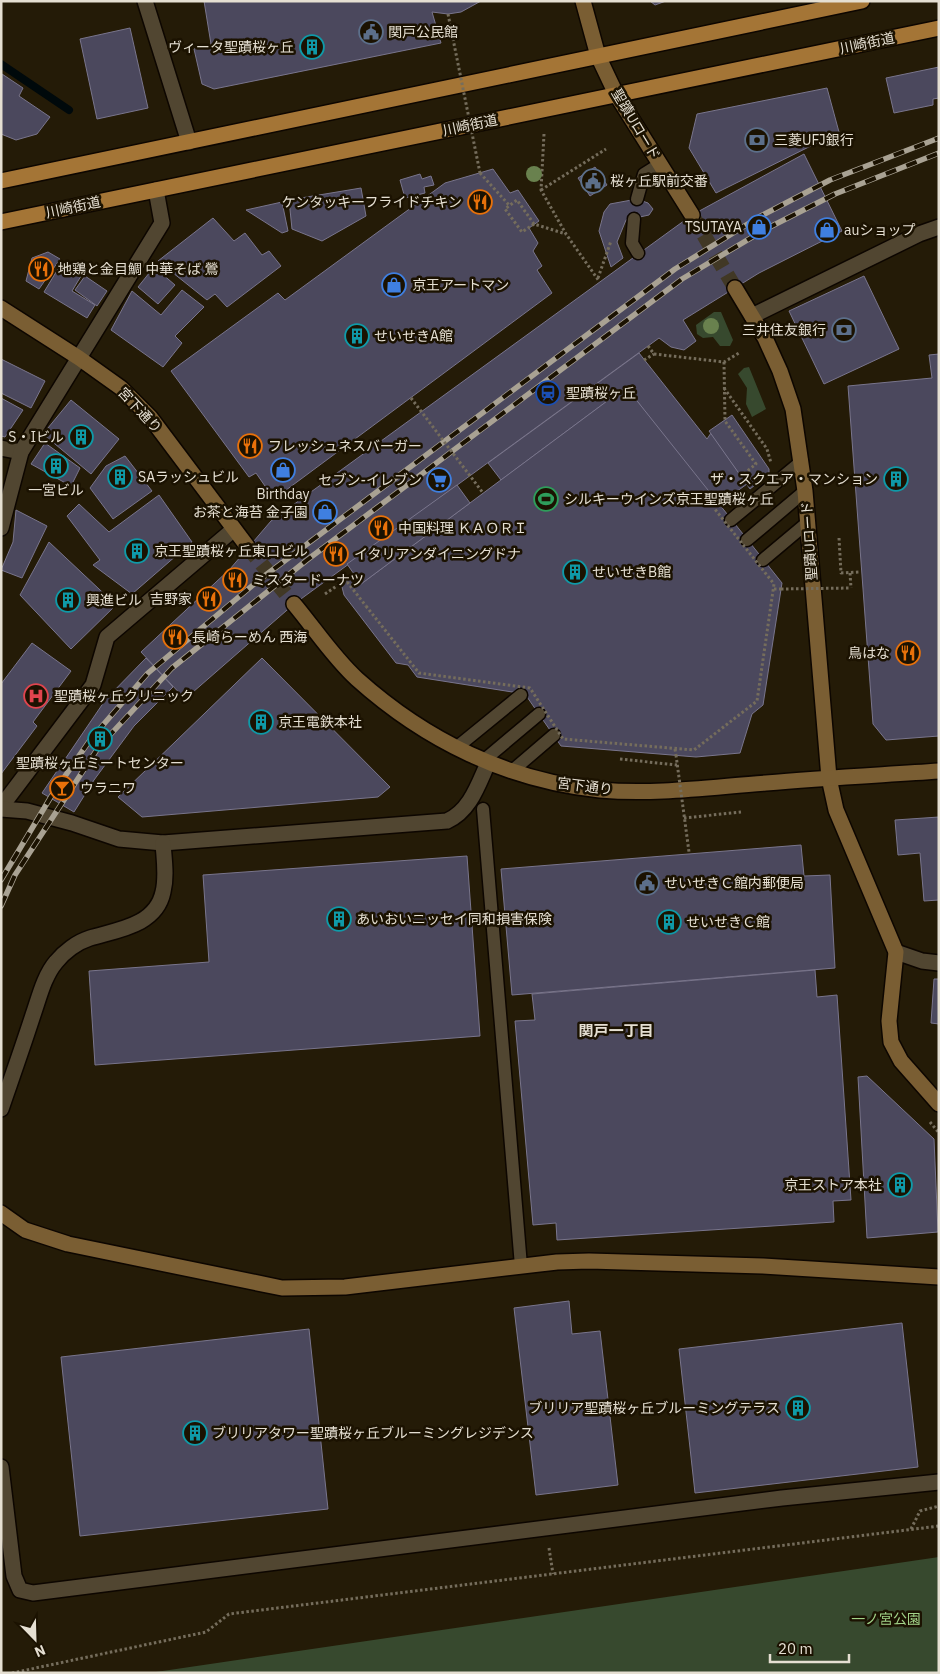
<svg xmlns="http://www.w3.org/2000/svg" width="940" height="1674" font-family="'IBM Plex Sans','Noto Sans JP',sans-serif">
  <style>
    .green { fill: #37492e }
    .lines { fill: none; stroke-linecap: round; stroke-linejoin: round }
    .stream { stroke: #00090b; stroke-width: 8 }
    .building { fill: #4b485d; stroke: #79758c }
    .secondary-tunnel { stroke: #413825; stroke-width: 15; stroke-dasharray: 15 8; stroke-linecap: butt }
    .lane-casing { stroke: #0d0600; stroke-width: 15 }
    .street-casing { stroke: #0d0600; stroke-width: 18 }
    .secondary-casing { stroke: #0d0600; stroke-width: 18 }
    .primary-casing { stroke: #0d0600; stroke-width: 18 }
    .path { stroke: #756d5c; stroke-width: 3; stroke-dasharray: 2.5 2.5; stroke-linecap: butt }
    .lane { stroke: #514631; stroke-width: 12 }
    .street { stroke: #514631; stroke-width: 15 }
    .secondary { stroke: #7a5e33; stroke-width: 15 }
    .primary { stroke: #a47536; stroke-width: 15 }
    .rail-casing { stroke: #a9a293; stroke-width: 5.5 }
    .rail { stroke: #1b1201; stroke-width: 4; stroke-dasharray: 11; stroke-linecap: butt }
    .path-bridge { stroke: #756d5c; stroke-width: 3; stroke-dasharray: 2.5 2.5; stroke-linecap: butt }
    .tree { fill: #69814e }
    .labels { text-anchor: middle; stroke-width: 5; stroke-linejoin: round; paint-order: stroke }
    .poi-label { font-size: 14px; fill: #e5dfd2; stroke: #1b1201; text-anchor: start }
    .street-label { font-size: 14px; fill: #e5dfd2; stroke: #1b1201 }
    .park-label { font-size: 14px; fill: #a2d489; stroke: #1b1201 }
    .neighbourhood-label { font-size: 15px; font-weight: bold; fill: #e5dfd2; stroke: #1b1201 }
  </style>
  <rect width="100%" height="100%" fill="#241b07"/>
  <g class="green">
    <polygon points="714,312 721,312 733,340 730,346 720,346 713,337 703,338 697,334 696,325"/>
    <polygon points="749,367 766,409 752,417 746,404 747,388 738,374 744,368"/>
    <polygon points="939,1557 939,1673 149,1673"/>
  </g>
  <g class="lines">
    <polyline class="stream" points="1,64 69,110"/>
  </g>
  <g class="building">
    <polygon points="204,1 481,1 461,12 448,14 432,12 441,43 214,89 202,84 194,49 211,44"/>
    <polygon points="650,1 666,1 655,5"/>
    <polygon points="130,28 148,108 97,119 80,39"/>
    <polygon points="939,67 939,98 933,99 933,105 894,113 886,78"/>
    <polygon points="2,74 23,88 19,96 50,117 37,134 16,140 1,134"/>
    <polygon points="827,88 839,132 716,193 689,148 697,114"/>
    <polygon points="804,154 842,231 759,273 683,320 696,341 684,350 671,347 659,338 294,604 185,699 141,652 230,569 271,521 692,215"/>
    <polygon points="595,167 607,185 590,196 578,178"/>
    <polygon points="493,169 510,193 518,190 539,221 529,228 538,243 533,251 542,266 537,270 552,293 274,499 256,473 249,477 171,371 278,293 285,300 445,183"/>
    <polygon points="420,174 422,179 431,176 434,185 424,187 425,193 405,198 400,180"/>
    <polygon points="361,188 366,216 322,241 292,229 289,200"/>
    <polygon points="637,199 648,203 653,209 649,215 626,220 617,242 623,258 611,267 599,231 604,212 610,204"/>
    <polygon points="282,202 288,231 282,233 246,210"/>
    <polygon points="213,218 234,241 245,233 262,255 269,251 281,266 227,307 215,294 207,300 158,261"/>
    <polygon points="48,252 60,259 39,289 26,281 32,258"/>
    <polygon points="61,264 81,276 72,291 95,305 87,318 44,292"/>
    <polygon points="154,267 175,285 158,304 138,287"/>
    <polygon points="85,276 107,291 97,306 75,290"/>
    <polygon points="864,276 899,349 824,384 789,311"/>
    <polygon points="182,290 204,307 175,336 182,343 163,367 111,330 132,291 161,315"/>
    <polygon points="639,353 707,439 711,433 747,484 718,505 626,387 501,480 488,463"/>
    <polygon points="939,354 939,736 886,740 873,724 848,386 932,378 929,355"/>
    <polygon points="1,359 45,381 31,408 1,393"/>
    <polygon points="626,387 782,583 763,705 752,714 740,753 696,757 561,746 525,694 417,677 408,665 396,663 344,595 341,583 356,576 361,584"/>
    <polygon points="1,398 23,410 5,437 1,436"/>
    <polygon points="71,400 119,439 91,474 43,434"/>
    <polygon points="732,415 769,469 769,474 750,489 709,431"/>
    <polygon points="45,443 80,468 71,486 31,464"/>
    <polygon points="125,456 152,491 113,519 90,488 106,466"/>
    <polygon points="457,485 470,503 361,584 347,564"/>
    <polygon points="159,495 192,542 132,594 93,565 100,560 67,516 79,504 109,532"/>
    <polygon points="16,510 47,526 22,578 1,570 13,542"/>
    <polygon points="49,542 116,605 71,649 20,595"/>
    <polygon points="32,643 71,671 33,722 37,726 1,774 1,684"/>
    <polygon points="146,658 173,687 134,726 94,780 74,812 42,793 106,699"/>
    <polygon points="262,658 390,787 378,797 142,817 118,797"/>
    <polygon points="939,817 939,900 924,901 920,853 898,855 895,820"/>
    <polygon points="801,845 804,876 830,875 835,968 512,995 501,869"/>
    <polygon points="467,856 480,1036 95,1065 89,971 209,962 203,875"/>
    <polygon points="815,970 817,997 837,995 851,1200 833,1201 834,1222 557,1240 556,1223 533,1225 515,1021 535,1020 532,994"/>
    <polygon points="934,979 939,979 939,1024 931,1023"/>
    <polygon points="867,1076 934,1139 938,1232 867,1238 858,1077"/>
    <polygon points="569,1301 572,1334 600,1331 618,1485 536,1495 514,1308"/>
    <polygon points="902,1323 918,1467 695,1493 679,1349"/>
    <polygon points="309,1329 328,1509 80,1536 61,1357"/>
  </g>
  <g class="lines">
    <g class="secondary-tunnel">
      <polyline points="692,215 735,288"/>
      <polyline points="247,546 294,604"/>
    </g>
    <g class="lane-casing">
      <g id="lane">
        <polyline points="637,199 644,174 660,164"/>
        <polyline points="634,219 632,243 638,253"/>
        <polyline points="731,520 802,461"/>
        <polyline points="747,540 805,491"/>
        <polyline points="763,560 807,523"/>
        <polyline points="456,748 521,695"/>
        <polyline points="483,761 539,714"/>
        <polyline points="512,771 554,735"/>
        <polyline points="483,809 521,1266"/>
      </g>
    </g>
    <g class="street-casing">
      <g id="street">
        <polyline points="145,1 189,142"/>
        <polyline points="752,316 919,234 939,227"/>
        <polyline points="1,448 21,452"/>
        <polyline points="1,528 21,452 162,223 156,190"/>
        <polyline points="1,807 93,685 107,637 234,529"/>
        <path d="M 1,809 L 27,811 L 72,823 L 119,839 L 163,843 L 447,821 C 470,811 478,785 488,763"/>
        <polyline points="896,952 922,961 939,963"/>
        <path d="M 1,1109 C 12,1077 23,1046 33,1015 C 39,998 44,976 56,962 C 64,952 77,942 90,938 C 116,930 156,926 163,892 C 167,876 164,859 163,843"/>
        <polyline points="1,1467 14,1576 20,1590 33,1593 782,1498 939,1482"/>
      </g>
    </g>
    <g class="secondary-casing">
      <g id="secondary">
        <polyline points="583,1 598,56 616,94 692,215"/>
        <polyline points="735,288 765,338 780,371 793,409 805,491 829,778 836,810 896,952 889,1021 891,1042 901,1061 939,1104"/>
        <polyline points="1,308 79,358 121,388 150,417 247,546"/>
        <path d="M 294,604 C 315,629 333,657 357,679 C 425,740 508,781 600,790 C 655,795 711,787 766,783 C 823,778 881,775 939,771"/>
        <polyline points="1,1213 25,1230 68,1244 282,1288 345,1287 557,1262 589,1261 763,1266 939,1277"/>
      </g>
    </g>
    <g class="primary-casing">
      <g id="primary">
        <polyline points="1,181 862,1"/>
        <polyline points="1,222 939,28"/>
      </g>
    </g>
    <g class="path">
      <polyline points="544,134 541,190 566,234 599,281"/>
      <polyline points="480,173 509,205"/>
      <polyline points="541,190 606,149"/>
      <polyline points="534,224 522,232 505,209 517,200 534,224 566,234"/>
      <polyline points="598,278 611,241"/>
      <polyline points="648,346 654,354 724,362 739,353"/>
      <polyline points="644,360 654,354"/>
      <polyline points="724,362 725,421 756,464 741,476"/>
      <polyline points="724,388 767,449 771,463"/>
      <polyline points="839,538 841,573 860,572"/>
      <polyline points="850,573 851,588"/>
      <polyline points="774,589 781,589"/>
      <polyline points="325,594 341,583 348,583 366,606"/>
      <polyline points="675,749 676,755"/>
      <polyline points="620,759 677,765"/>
      <polyline points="684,818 741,812"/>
      <polyline points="930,1122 939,1133"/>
      <polyline points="911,1529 920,1511 939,1506"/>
      <polyline points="549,1548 553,1574"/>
      <polyline points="12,1673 206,1632 229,1614 939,1526"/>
    </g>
    <use href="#lane" class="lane"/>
    <use href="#street" class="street"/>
    <use href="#secondary" class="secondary"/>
    <use href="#primary" class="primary"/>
    <g class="rail-casing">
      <g id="rail">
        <polyline points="1,880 52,795 90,740 148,673 259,580 675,269 759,217 830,180 939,138"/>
        <polyline points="1,906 15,875 98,748 172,668 307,560 682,279 764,230 835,194 939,153"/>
      </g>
    </g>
    <use href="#rail" class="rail"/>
    <g class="path-bridge">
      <polyline points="448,14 480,173"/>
      <polyline points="411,398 483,493"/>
      <polyline points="781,589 851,588"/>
      <polyline points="366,606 419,673 530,688 563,739 694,750 757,701 774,584 714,508"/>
      <polyline points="676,755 689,852"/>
    </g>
  </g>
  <g class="tree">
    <circle cx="534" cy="174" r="8"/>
    <circle cx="711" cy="326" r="8"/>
  </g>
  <defs>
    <g id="civic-ring" transform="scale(1.25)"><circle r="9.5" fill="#1b1201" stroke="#5c6f8a" stroke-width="1.5"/><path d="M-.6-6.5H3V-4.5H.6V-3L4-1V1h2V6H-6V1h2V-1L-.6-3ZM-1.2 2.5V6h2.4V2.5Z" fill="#5c6f8a"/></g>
    <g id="building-ring" transform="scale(1.25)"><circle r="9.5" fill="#1b1201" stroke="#0f9aa8" stroke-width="1.5"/><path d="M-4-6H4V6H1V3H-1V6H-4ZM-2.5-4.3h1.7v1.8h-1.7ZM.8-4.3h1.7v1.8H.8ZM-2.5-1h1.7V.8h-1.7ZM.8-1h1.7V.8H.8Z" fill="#0f9aa8"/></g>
    <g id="bank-ring" transform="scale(1.25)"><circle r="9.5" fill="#1b1201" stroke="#5c6f8a" stroke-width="1.5"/><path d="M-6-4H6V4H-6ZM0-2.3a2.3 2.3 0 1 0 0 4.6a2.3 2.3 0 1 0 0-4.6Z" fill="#5c6f8a"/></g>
    <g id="restaurant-ring" transform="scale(1.25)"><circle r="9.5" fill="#1b1201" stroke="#e8710a" stroke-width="1.5"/><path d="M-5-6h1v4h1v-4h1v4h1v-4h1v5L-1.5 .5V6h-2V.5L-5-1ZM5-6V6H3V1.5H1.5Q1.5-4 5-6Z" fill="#e8710a"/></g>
    <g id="shop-ring" transform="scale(1.25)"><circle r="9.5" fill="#1b1201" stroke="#3f7fe0" stroke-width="1.5"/><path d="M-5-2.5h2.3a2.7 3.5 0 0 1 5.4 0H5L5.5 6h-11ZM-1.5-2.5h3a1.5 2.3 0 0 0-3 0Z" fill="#3f7fe0"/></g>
    <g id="station-ring" transform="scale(1.25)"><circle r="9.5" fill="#1b1201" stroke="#1a4fb4" stroke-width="1.5"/><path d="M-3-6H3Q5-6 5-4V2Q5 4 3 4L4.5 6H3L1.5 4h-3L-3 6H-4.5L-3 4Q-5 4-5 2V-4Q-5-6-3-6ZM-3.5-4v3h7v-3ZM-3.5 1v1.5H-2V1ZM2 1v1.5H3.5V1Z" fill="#1a4fb4"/></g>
    <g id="supermarket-ring" transform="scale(1.25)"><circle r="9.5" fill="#1b1201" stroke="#3f7fe0" stroke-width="1.5"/><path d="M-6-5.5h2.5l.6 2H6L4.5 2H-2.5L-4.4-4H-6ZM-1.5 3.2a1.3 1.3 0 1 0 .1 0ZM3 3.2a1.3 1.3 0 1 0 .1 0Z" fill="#3f7fe0"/></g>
    <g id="stadium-ring" transform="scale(1.25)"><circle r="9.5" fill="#1b1201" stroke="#2e9e5b" stroke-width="1.5"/><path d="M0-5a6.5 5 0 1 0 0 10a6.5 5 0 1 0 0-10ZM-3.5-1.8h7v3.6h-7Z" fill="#2e9e5b"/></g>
    <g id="hospital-ring" transform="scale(1.25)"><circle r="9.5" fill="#1b1201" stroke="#e0444e" stroke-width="1.5"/><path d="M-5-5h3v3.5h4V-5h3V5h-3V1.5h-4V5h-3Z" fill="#e0444e"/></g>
    <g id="bar-ring" transform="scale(1.25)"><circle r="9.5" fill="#1b1201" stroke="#e8710a" stroke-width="1.5"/><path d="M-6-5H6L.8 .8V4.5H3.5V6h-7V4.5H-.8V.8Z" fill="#e8710a"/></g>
  </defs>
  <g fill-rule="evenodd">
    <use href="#civic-ring" x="371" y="32"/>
    <use href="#building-ring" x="312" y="47"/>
    <use href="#bank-ring" x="757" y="140"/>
    <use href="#civic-ring" x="593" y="181"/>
    <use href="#restaurant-ring" x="480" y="202"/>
    <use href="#shop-ring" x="759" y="227"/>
    <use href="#shop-ring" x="827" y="230"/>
    <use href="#restaurant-ring" x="41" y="269"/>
    <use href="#shop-ring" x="394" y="285"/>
    <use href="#bank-ring" x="844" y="330"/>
    <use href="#building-ring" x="357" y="336"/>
    <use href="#station-ring" x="548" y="393"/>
    <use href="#building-ring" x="81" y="437"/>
    <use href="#restaurant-ring" x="250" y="446"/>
    <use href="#building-ring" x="56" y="466"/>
    <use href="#shop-ring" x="283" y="470"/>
    <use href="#building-ring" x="120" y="477"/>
    <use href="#building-ring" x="896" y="479"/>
    <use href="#supermarket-ring" x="439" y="480"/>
    <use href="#stadium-ring" x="546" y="499"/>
    <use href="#shop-ring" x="325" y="512"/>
    <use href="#restaurant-ring" x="381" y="528"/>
    <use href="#building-ring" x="137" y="551"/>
    <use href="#restaurant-ring" x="336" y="554"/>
    <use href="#building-ring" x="575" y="572"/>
    <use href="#restaurant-ring" x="235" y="580"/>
    <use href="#restaurant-ring" x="209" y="599"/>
    <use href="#building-ring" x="68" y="600"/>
    <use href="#restaurant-ring" x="175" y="637"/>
    <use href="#restaurant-ring" x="908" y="653"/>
    <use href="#hospital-ring" x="36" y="696"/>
    <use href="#building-ring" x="261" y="722"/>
    <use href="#building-ring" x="100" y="739"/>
    <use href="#bar-ring" x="62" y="788"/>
    <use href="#civic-ring" x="647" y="883"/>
    <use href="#building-ring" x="339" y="919"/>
    <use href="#building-ring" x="669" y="922"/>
    <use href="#building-ring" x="900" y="1185"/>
    <use href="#building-ring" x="798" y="1408"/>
    <use href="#building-ring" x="195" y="1433"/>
  </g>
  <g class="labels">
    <g class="poi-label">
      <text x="388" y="37">関戸公民館</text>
      <text x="294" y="52" text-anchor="end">ヴィータ聖蹟桜ヶ丘</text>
      <text x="774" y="145">三菱UFJ銀行</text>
      <text x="610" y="186">桜ヶ丘駅前交番</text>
      <text x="462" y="207" text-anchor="end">ケンタッキーフライドチキン</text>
      <text x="742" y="232" text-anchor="end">TSUTAYA</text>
      <text x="844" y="235">auショップ</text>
      <text x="58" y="274">地鶏と金目鯛 中華そば 鶯</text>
      <text x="412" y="290">京王アートマン</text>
      <text x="826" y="335" text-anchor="end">三井住友銀行</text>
      <text x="374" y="341">せいせきA館</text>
      <text x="566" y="398">聖蹟桜ヶ丘</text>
      <text x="64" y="442" text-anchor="end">S・Iビル</text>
      <text x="268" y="451">フレッシュネスバーガー</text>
      <text x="138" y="482">SAラッシュビル</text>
      <text x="878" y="484" text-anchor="end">ザ・スクエア・マンション</text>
      <text x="422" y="485" text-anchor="end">セブン-イレブン</text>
      <text x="56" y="495" text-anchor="middle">一宮ビル</text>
      <text x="283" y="499" text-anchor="middle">Birthday</text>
      <text x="564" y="504">シルキーウインズ京王聖蹟桜ヶ丘</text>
      <text x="308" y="517" text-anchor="end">お茶と海苔 金子園</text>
      <text x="398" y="533">中国料理 ＫＡＯＲＩ</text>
      <text x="154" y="556">京王聖蹟桜ヶ丘東口ビル</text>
      <text x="354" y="559">イタリアンダイニングドナ</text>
      <text x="592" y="577">せいせきB館</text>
      <text x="252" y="585">ミスタードーナツ</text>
      <text x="192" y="604" text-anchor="end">吉野家</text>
      <text x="86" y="605">興進ビル</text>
      <text x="192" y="642">長崎らーめん 西海</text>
      <text x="890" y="658" text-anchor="end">鳥はな</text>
      <text x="54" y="701">聖蹟桜ヶ丘クリニック</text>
      <text x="278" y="727">京王電鉄本社</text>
      <text x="100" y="768" text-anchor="middle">聖蹟桜ヶ丘ミートセンター</text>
      <text x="80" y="793">ウラニワ</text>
      <text x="664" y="888">せいせきＣ館内郵便局</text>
      <text x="356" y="924">あいおいニッセイ同和損害保険</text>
      <text x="686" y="927">せいせきＣ館</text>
      <text x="882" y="1190" text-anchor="end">京王ストア本社</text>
      <text x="780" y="1413" text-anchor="end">ブリリア聖蹟桜ヶ丘ブルーミングテラス</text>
      <text x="212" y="1438">ブリリアタワー聖蹟桜ヶ丘ブルーミングレジデンス</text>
    </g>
    <g class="street-label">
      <text transform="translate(867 43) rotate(-12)" y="5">川崎街道</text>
      <text transform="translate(636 124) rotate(59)" y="5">聖蹟Uロード</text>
      <text transform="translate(470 125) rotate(-12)" y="5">川崎街道</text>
      <text transform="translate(73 207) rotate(-12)" y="5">川崎街道</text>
      <text transform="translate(140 410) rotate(47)" y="5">宮下通り</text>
      <text transform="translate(809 541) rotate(-94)" y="5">聖蹟Uロード</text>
      <text transform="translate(585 786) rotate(7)" y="5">宮下通り</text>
    </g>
    <g class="park-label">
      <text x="886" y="1624">一ノ宮公園</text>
    </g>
    <g class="neighbourhood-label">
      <text x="616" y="1036">関戸一丁目</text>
    </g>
  </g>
  <rect width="940" height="1674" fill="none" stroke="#e5dfd2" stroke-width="5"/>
  <g transform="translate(35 1639) rotate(157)" stroke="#1b1201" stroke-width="4" paint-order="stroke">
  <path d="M0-4L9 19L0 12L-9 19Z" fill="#e5dfd2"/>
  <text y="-8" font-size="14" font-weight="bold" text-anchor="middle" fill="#e5dfd2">N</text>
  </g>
  <path d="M770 1654v8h79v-8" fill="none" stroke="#e5dfd2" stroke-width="2.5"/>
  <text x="778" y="1654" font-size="15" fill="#e5dfd2" stroke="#1b1201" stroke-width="4" paint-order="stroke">20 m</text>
</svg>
